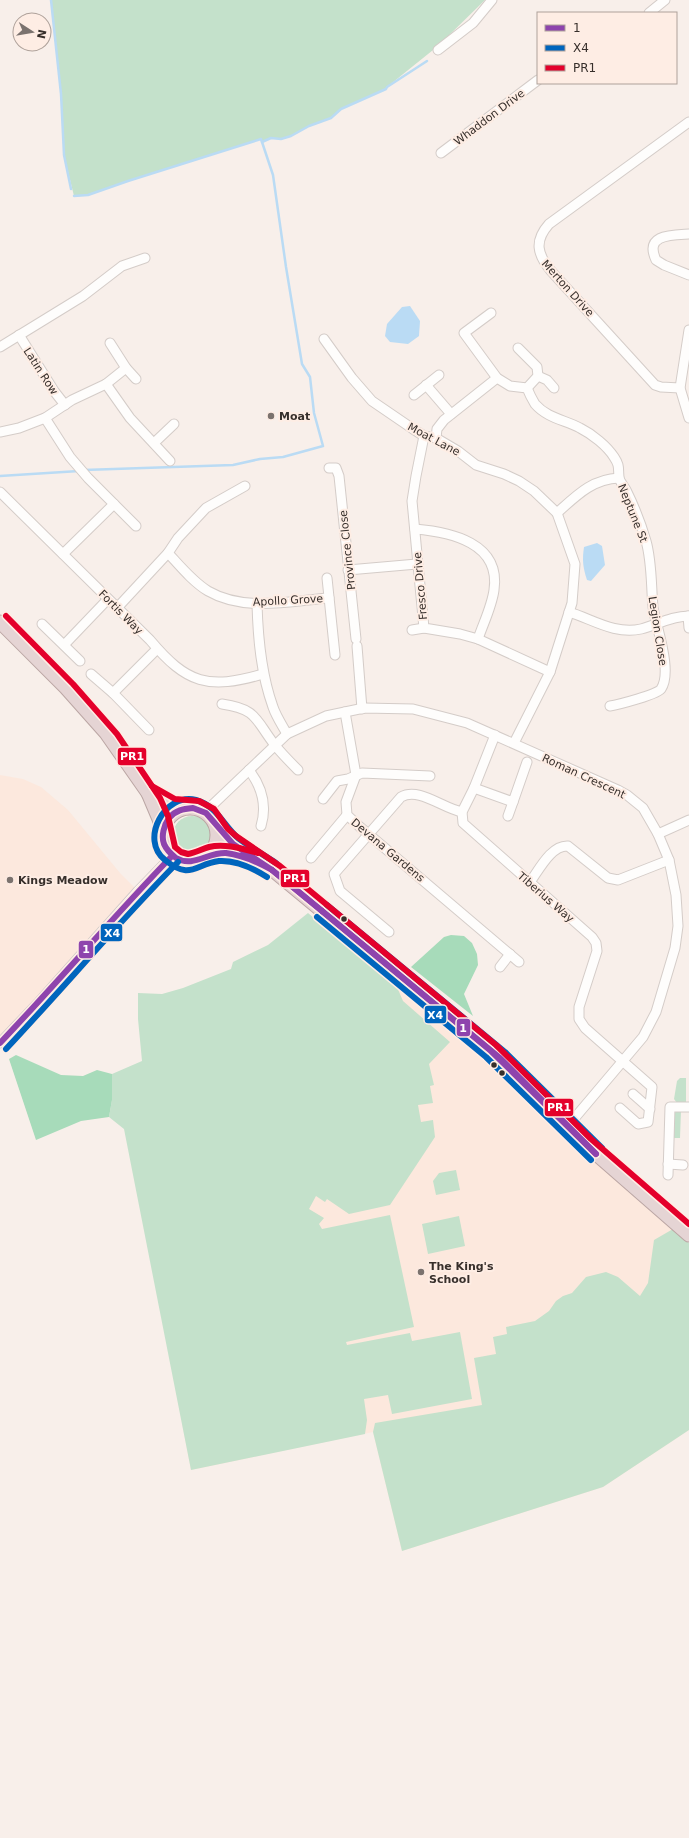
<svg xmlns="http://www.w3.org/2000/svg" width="689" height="1838" font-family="'DejaVu Sans',sans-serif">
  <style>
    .built { fill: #fce8dd }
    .green { fill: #c4e1cb }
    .forest { fill: #a7dbba }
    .water { fill: #badbf4 }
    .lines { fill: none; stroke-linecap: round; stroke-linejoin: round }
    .stream { stroke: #badbf4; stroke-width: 2.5 }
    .minor-casing { stroke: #d4ccc8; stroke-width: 11 }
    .highway-casing { stroke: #bba6a4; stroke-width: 15 }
    .minor { stroke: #fefdfc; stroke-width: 9 }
    .highway { stroke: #e5d4d4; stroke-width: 13 }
    .bus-1-casing { stroke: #feede4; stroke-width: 9 }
    .bus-2-casing { stroke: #feede4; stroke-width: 9 }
    .bus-3-casing { stroke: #feede4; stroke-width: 9 }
    .bus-1 { stroke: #8e44ad; stroke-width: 6 }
    .bus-2 { stroke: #0065bd; stroke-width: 6 }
    .bus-3 { stroke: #e4002b; stroke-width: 6 }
    .poi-dot { fill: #7b726e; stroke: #feede4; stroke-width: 1.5 }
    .bus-dot { fill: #372f2b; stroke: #feede4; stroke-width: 1.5 }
    .labels { text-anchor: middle; stroke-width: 4; stroke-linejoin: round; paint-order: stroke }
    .street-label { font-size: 11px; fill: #372f2b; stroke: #feede4 }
    .poi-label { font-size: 11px; font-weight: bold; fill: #372f2b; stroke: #feede4; text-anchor: start }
    .line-badge { stroke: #feede4; stroke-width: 1.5 }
    .badge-label { font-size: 11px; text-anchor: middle; font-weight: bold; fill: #fff }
  </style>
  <rect width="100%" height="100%" fill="#f8efea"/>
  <g class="built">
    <polygon points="0,775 23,779 41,787 68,810 120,873 138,891 0,1044"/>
    <polygon points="384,974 394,980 689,1243 689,1430 603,1487 402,1551 373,1432 191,1470 159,1301"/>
  </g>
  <g class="green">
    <polygon points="51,0 485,0 438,46 387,87 386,89 341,109 331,118 309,126 291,136 281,139 271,138 262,142 260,139 128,181 88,195 74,196 64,155 61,94"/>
    <circle cx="192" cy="835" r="19"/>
    <polygon points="308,913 362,959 394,980 403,1001 450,1042 429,1064 434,1085 430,1086 433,1103 418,1105 421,1122 433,1120 435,1137 390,1205 349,1214 327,1199 325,1202 316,1196 309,1209 324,1218 319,1224 322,1229 390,1215 414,1327 346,1342 347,1345 410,1333 412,1341 460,1332 472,1399 392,1414 388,1395 364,1399 367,1420 365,1434 191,1470 124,1129 109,1117 112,1100 112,1074 142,1061 138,1019 138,993 162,994 183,988 231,969 233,962 268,945"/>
    <polygon points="680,1078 686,1078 686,1103 677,1103 674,1099 677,1081"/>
    <polygon points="681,1110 680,1138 674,1138 672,1135 673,1114 677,1111"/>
    <polygon points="456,1170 460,1190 436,1195 433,1181 439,1173"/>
    <polygon points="459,1216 465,1246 428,1254 422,1224"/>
    <polygon points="673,1229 689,1243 689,1430 603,1487 402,1551 373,1432 375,1423 482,1405 474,1358 496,1354 493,1337 507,1334 506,1327 535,1321 549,1311 556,1301 563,1296 572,1293 586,1277 606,1272 618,1277 640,1296 648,1283 654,1240"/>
  </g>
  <g class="forest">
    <polygon points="451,935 464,936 472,943 477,954 478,965 464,994 473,1016 411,967 444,937"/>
    <polygon points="16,1055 61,1075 83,1076 97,1070 112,1074 112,1100 109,1117 81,1121 36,1140 9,1059"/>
  </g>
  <g class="water">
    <polygon points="410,306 420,321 419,336 408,344 390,342 385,336 387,324 402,307"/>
    <path d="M 597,543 L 602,546 L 605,565 L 591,581 L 587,580 C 583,568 582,560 584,547 Z"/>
  </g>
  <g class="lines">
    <g class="stream">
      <polyline points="51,0 61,94 64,155 71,189"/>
      <polyline points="262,142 271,138 281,139 291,136 309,126 331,118 341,109 386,89 387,87 427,61"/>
      <polyline points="74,196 88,195 128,181 261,139 273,175 286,267 302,364 310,377 314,413 323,446 283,457 260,459 233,465 84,470"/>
      <polyline points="0,476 79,471"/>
    </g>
    <g class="minor-casing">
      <g id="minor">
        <polyline points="649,13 665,0"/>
        <polyline points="438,50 473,23 492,0"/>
        <polyline points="441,153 538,80"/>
        <path d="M 689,234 C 672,235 644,234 656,260 L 664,265 L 689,275"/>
        <path d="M 491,313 L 464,333 L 497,378 L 510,386 L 527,388 C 529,393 532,399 535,404 C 547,418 565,420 580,428 C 592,434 607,446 614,457 C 620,466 618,468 619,477 C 619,481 624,486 626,490 C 634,506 641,524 646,541 C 652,562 651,585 653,607 C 656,627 673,671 661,689 C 659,694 617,705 610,706"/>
        <polyline points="689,330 680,388 689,418"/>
        <polyline points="19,335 54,391 65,405"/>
        <polyline points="324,339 352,378 372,401 413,429 424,436 436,438 458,451 476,465 504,474 519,481 534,491 557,513 575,564 572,603 550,672 514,743"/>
        <polyline points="110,343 126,368 136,379"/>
        <polyline points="0,347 83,296 122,266 145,258"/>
        <polyline points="518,348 537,367 538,376 527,388"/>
        <polyline points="538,376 547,380 554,388"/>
        <polyline points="106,384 130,418 170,461"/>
        <polyline points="426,385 451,414"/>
        <path d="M 680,388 L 661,387 L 655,385 L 551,271 C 537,254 534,241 549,224 L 689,122"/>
        <polyline points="414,395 439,375"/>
        <polyline points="45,418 70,457 88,478 136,526"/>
        <polyline points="0,432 19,428 45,418 72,400 106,384 126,368"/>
        <polyline points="424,436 416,476 412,501 424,628 460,634 478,639 550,672"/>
        <polyline points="436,438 437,429 444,420 497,378"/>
        <polyline points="154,443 174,424"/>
        <polyline points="329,468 336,468 339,476 356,639"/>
        <path d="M 0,492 L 150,640 C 187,684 208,690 263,674"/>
        <path d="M 557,513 C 576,496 592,479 619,478"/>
        <path d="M 415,529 C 451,532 501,543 494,590 C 492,606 483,624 478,639"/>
        <path d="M 168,553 C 180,566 193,582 208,591 C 244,612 290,601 329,598"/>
        <polyline points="63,554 114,504"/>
        <polyline points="348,570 417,564"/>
        <polyline points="327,578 335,655"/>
        <path d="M 257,604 C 258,639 261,674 273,707 C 276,716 282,725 287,734"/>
        <polyline points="117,608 168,553 178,538 206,508 245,486"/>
        <path d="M 569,612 C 592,619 615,635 641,629 C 657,625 671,616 689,616"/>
        <polyline points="688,616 689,628"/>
        <polyline points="42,624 80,661"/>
        <polyline points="412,630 424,628"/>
        <polyline points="64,645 108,599"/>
        <polyline points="357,646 362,709"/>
        <polyline points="91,674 113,693 149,730"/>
        <polyline points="113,693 157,649"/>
        <path d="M 222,704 C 257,709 255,719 274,744 C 281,753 290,762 298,770"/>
        <polyline points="345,712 356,775 346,802 347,815 360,827 519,962"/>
        <polyline points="495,735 474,788 462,812 463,823 592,937 596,943 597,951 579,1007 579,1019 585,1028 652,1087 648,1122 638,1124 620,1108"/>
        <path d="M 249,770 C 262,787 267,806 261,826"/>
        <polyline points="474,788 513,802 527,762"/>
        <polyline points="323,799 337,781 348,779 362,773 430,776"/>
        <polyline points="205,812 287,734 326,716 364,708 413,709 467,723 618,790 627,795 643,808 658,834 669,860 676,895 678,926 675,948 656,1012 643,1037 567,1127"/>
        <polyline points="508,816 513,802"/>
        <polyline points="658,834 689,820"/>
        <polyline points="311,858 347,815"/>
        <path d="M 530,882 C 539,870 551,845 568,846 L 608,878 L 618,880 L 669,860"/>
        <path d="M 389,932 L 340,891 L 334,874 L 401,797 C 419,787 442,808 462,812"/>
        <polyline points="500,967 510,954"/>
        <polyline points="0,1043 39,1002 138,891 172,856"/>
        <polyline points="633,1094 650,1109"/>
        <polyline points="668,1164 683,1165"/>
        <polyline points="668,1175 670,1107 689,1107"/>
      </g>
    </g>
    <g class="highway-casing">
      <g id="highway">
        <polyline points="0,622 66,688 106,733 148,793 159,819 163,834"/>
        <polyline points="148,793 172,807 181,809"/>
        <circle cx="190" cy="835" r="27"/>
        <polyline points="215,824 231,842 275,872 491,1051 586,1145 689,1235"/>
        <polyline points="208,855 226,854 250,859"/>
      </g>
    </g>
    <use href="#minor" class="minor"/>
    <use href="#highway" class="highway"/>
    <g class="bus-1-casing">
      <g id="bus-1">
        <path d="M 193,808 L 206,813 L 233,844 L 272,870 C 258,862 242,855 226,853 C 208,852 193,868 176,858 C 171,854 167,851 164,844 C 161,836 164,825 169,818 C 176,810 183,809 193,808 Z"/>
        <polyline points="272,870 322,911"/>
        <polyline points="272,870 322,911"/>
        <polyline points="322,911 500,1058 596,1154"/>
        <polyline points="322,911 491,1051 596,1154"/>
        <path d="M 0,1043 C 58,982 113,917 172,856"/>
      </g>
    </g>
    <g class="bus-2-casing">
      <g id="bus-2">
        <path d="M 267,877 C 253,868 236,860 219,861 C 195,864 191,881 165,860 C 139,840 165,792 196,800 C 217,806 223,825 238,838 C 250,847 264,855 276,863"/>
        <polyline points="327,905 505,1052 602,1148"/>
        <polyline points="317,917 486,1057 591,1160"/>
        <path d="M 6,1049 C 64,987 119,922 178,862"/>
      </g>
    </g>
    <g class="bus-3-casing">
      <g id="bus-3">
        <path d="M 6,616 L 73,684 L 117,734 L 160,798 L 168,816 L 175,847 L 181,852 L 188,854 C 195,853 202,849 209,847 C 225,843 243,849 258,853"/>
        <polyline points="152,786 175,799 199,801 214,809 228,829 236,836 280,866 496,1045 591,1139 689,1224"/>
      </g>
    </g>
    <use href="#bus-1" class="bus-1"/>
    <use href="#bus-2" class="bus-2"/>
    <use href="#bus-3" class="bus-3"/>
  </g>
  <g class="poi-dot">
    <circle cx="271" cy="416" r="4"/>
    <circle cx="10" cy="880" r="4"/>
    <circle cx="421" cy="1272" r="4"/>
  </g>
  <g class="bus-dot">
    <circle cx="344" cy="919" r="3.5"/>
    <circle cx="494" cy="1065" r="3.5"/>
    <circle cx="502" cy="1073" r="3.5"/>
  </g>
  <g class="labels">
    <g class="street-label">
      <text transform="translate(489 117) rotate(-37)" y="4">Whaddon Drive</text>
      <text transform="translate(568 288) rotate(48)" y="4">Merton Drive</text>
      <text transform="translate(41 371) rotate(57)" y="4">Latin Row</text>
      <text transform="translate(434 439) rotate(28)" y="4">Moat Lane</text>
      <text transform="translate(633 513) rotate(68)" y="4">Neptune St</text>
      <text transform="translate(347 550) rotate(-96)" y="4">Province Close</text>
      <text transform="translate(420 586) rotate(-95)" y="4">Fresco Drive</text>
      <text transform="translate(288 600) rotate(-3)" y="4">Apollo Grove</text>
      <text transform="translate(121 612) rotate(45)" y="4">Fortis Way</text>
      <text transform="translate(658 631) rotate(81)" y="4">Legion Close</text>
      <text transform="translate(584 776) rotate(25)" y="4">Roman Crescent</text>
      <text transform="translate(388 850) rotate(40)" y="4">Devana Gardens</text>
      <text transform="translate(546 897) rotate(41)" y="4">Tiberius Way</text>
    </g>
    <g class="poi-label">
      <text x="279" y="420">Moat</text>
      <text x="18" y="884">Kings Meadow</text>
      <text x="429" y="1270">The King's<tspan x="429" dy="13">School</tspan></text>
    </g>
  </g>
  <g class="line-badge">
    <rect x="117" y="747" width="30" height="19" rx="4" fill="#e4002b"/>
    <rect x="280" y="869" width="30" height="19" rx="4" fill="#e4002b"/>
    <rect x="100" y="923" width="23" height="19" rx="4" fill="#0065bd"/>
    <rect x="78" y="940" width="16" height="19" rx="4" fill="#8e44ad"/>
    <rect x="424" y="1005" width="23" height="19" rx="4" fill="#0065bd"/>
    <rect x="456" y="1018" width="15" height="19" rx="4" fill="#8e44ad"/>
    <rect x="544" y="1098" width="30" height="19" rx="4" fill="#e4002b"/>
  </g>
  <g class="badge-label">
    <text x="132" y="760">PR1</text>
    <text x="295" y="882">PR1</text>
    <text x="112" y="937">X4</text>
    <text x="86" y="953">1</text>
    <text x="435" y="1019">X4</text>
    <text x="463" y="1032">1</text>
    <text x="559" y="1111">PR1</text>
  </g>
  <rect x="537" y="12" width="140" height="72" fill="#feede4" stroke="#aea19a"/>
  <rect x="545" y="25" width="20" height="6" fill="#8e44ad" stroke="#aea19a"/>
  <text x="573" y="32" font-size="12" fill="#372f2b">1</text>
  <rect x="545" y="45" width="20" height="6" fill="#0065bd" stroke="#aea19a"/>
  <text x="573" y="52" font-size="12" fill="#372f2b">X4</text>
  <rect x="545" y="65" width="20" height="6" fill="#e4002b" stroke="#aea19a"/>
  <text x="573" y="72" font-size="12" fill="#372f2b">PR1</text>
  <g transform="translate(32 32) rotate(102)"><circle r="19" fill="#feede4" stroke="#aea19a"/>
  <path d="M0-3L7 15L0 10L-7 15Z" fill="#7b726e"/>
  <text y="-6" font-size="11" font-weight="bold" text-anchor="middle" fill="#372f2b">N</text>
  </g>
</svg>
